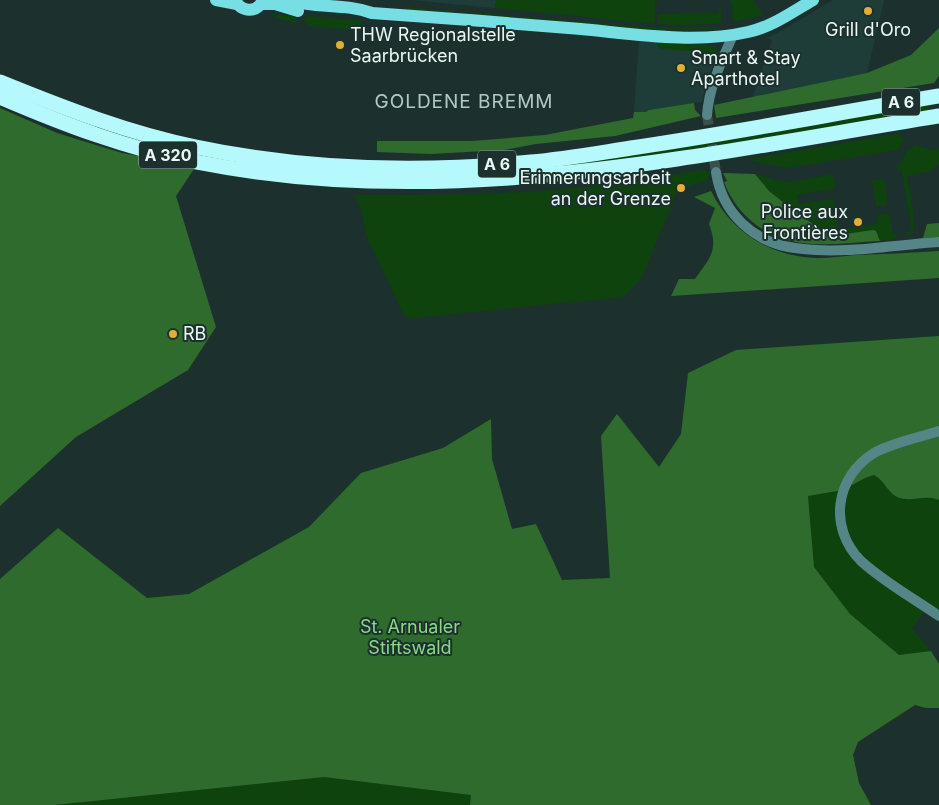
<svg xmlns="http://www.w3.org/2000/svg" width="939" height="805" font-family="Inter,sans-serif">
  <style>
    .built { fill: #1f3d38 }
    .green { fill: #0e430e }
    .forest { fill: #2f6b2c }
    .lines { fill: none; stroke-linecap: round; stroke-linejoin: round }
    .tertiary-tunnel { stroke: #3b4f4b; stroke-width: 10; stroke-dasharray: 10 5; stroke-linecap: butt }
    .tertiary { stroke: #568588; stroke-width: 10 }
    .primary { stroke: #77dee4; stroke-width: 12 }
    .motorway { stroke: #b5f9fd; stroke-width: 15 }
    .poi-dot { fill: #e1af34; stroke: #1c312d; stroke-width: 2 }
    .labels { text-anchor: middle; stroke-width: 4; stroke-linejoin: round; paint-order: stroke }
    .shield { fill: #1c312d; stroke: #adbcb8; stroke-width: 1 }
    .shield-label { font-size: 16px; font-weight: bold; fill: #ebf7f4 }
    .poi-label { font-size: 18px; fill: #ebf7f4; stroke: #1c312d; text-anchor: start }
    .park-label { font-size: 18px; fill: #88da83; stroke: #1c312d }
    .neighbourhood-label { font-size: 19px; letter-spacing: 1px; fill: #b1c9c4; stroke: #1c312d }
  </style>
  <rect width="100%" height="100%" fill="#1c312d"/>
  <g class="built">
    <polygon points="411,0 496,0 495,8"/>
    <polygon points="833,0 884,0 867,73 753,97 772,40 767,38 788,27"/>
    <polygon points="639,41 714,46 717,49 717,56 705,85 702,102 649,110 646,112 634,112"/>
  </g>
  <g class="green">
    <polygon points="496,0 657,0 657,2 655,2 655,24 495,8"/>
    <path d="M 730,0 L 753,0 L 763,15 L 735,22 C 730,16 735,7 730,0 Z"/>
    <polygon points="404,7 453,11 451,13 409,10"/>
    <polygon points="719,8 721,10 721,23 688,25 658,24 658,14 719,13"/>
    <path d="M 460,12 L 655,28 L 720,27 L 716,29 C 633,33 549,21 465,15 Z"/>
    <polygon points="269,14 294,16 296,23 279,19"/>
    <polygon points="306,16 362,21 361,30 310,26 305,22"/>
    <polygon points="657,43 711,45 717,49 717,56 715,63 712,56 706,52 660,49 658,47"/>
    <polygon points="926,104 930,108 928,112 926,113 567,169 399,174"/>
    <polygon points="897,134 904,138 898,150 785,168 748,159"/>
    <path d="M 916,145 L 930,150 L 939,149 L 939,165 L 937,165 L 928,172 L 907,176 C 909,191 919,224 911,235 L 907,236 L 906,232 L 912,231 L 902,171 L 896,171 L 907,151 Z"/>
    <path d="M 702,170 L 710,172 L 707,181 L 678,189 L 642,278 L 623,297 L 414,318 L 408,318 L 404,315 L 367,237 L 361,209 L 354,195 C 421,195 488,195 555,190 C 604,186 653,177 702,170 Z"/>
    <polygon points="755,174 779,181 792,182 833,174 836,188 797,195 799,204 833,199 835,207 832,208 833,214 836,214 838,230 818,228 783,202 769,191"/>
    <polygon points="884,179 888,205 876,206 872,180"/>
    <polygon points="889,213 893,234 898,233 895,239 880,241 876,231 873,230 844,234 843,229 878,224 877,215"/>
    <path d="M 874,475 C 884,480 888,493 897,497 C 911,504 925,494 939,500 L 939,616 L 927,608 L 915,624 L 912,629 L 931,651 L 899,655 L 850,614 L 814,567 L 808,495 L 843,490 L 865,478 Z"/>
    <polygon points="324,777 471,795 470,805 55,805"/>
  </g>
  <g class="forest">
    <polygon points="939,28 939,76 934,83 716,118 714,105 867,73 911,55"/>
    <polygon points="694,103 695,110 701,116 615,136 536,144 504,150 430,154 377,152 377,141 472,141 545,135 633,118 634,112 646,112 649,110"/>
    <polygon points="0,108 57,133 122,153 196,166 176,196 216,327 188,370 76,437 0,506"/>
    <path d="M 723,173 L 755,174 L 769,191 L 783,202 L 818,228 L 829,230 L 843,229 L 845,234 L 873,230 L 876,231 L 880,241 C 851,242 819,248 791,241 C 761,234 735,212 724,182 L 727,181 Z"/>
    <path d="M 711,191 C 731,232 771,257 817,258 C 830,258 843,256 855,255 C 883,254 911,253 939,251 L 939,278 L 671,296 L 679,279 L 695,279 C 710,258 719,250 709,224 L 715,208 L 694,197 Z"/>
    <polygon points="939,223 939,237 923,238 927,224"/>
    <path d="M 939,336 L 939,500 C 925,494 911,503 897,497 C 888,493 884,480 874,475 L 865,478 L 843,490 L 808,496 L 814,567 L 850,614 L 899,655 L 931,651 L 939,664 L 939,708 L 926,708 L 915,705 L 858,742 L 853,755 L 859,783 L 871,805 L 470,805 L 471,795 L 324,777 L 55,805 L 0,805 L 0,579 L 58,528 L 147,598 L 189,594 L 309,527 L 361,473 L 443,448 L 491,419 L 492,459 L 512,529 L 536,524 L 562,580 L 610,578 L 601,436 L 617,414 L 659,467 L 681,434 L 688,373 L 736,350 Z"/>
  </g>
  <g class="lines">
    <polyline class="tertiary-tunnel" points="707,115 716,172"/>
    <g class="tertiary">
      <path d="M 707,115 C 709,87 722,60 733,35"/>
      <path d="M 716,172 C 722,213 754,243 795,248 C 842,255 892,245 939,242"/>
      <path d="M 939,431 C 918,438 894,442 874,453 C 835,477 828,528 861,561 C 884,582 913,598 939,616"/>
    </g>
    <g class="primary">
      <polyline points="216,0 237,4"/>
      <path d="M 235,0 C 242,13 257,13 263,0"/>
      <path d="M 288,0 C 316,9 345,3 372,13 C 442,18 511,23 581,29 C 634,34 696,44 748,32 C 772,27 792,12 813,0"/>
      <polyline points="261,4 275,4 298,11"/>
    </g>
    <g class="motorway">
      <path d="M 0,82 C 64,108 128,133 196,147 C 305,170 420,173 531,162 C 564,159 598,153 631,148 C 734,133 836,113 939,96"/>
      <path d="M 0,97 C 63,124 128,149 196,162 C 448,212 690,156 939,116"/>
    </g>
  </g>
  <g class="poi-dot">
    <circle cx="868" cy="11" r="5"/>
    <circle cx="340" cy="45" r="5"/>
    <circle cx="681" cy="68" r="5"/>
    <circle cx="681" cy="188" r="5"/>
    <circle cx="858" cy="222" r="5"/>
    <circle cx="173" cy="334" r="5"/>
  </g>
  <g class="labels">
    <g class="shield">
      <rect x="882" y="88.5" width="38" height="27" rx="4"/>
      <rect x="139" y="141.5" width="58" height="27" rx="4"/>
      <rect x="478" y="150.5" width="38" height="27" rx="4"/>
    </g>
    <g class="shield-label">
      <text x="901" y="108">A 6</text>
      <text x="168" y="161">A 320</text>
      <text x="497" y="170">A 6</text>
    </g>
    <g class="poi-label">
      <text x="868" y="36" text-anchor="middle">Grill d'Oro</text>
      <text x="350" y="41">THW Regionalstelle<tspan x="350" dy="21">Saarbrücken</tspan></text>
      <text x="691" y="64">Smart &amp; Stay<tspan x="691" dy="21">Aparthotel</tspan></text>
      <text x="671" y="184" text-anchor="end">Erinnerungsarbeit<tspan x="671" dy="21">an der Grenze</tspan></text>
      <text x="848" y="218" text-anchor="end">Police aux<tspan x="848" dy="21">Frontières</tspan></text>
      <text x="183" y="340">RB</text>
    </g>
    <g class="park-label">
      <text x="410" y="633">St. Arnualer<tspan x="410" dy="21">Stiftswald</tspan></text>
    </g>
    <g class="neighbourhood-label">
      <text x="464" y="108">GOLDENE BREMM</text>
    </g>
  </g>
</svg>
